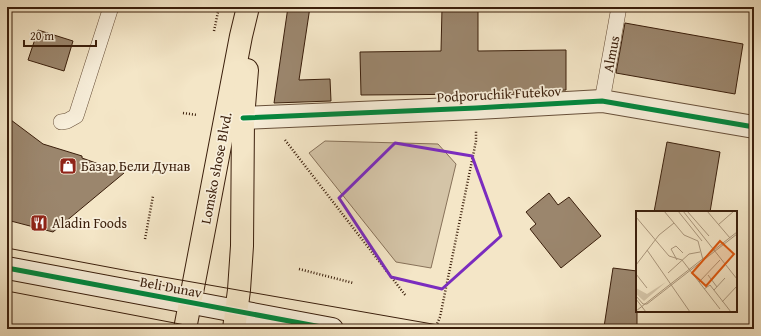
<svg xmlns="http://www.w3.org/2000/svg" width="761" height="336" font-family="'Gentium Book Plus',serif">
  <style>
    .green { fill: #d4c4a7; stroke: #877159 }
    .building { fill: #9b866d; stroke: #3a1e0b }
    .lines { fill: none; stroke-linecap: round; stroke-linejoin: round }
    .lane-casing { stroke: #68503a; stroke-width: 16 }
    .street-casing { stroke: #68503a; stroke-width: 24 }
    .secondary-casing { stroke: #3a1e0b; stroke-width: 24 }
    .primary-casing { stroke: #3a1e0b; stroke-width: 24 }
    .path { stroke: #3a1e0b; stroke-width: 2.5; stroke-dasharray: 1 2; stroke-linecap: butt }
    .lane { stroke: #f8efdb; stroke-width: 15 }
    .street { stroke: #f8efdb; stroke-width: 22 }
    .secondary { stroke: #f8efdb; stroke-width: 22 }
    .primary { stroke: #f4e6c7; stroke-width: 22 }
    .tram { stroke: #3a1e0b; stroke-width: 1 }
    .cycleway-casing { stroke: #f8efdb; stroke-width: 8 }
    .cycleway { stroke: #00873e; stroke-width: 5 }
    .marked { fill: none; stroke: #7b2cbf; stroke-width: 3; stroke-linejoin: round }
    .labels { text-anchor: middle; stroke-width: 3.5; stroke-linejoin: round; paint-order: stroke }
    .street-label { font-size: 14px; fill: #3a1e0b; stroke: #f8efdb }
    .poi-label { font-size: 14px; fill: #3a1e0b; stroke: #f8efdb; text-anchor: start }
    .inset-road { fill: none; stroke: #aa967c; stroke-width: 1 }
    .view { fill: #df560c; fill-opacity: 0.15; stroke: #df560c; stroke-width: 2 }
    .inset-edge { fill: none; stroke: #3a1e0b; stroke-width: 2 }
  </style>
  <rect width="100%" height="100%" fill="#f4e6c7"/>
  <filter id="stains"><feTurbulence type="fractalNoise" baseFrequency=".005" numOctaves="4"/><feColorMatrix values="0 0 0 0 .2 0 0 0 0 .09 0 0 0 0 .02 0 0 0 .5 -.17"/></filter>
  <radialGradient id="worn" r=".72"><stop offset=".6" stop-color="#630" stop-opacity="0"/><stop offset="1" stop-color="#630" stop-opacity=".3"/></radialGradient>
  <polygon class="green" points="325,141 438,144 456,164 431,268 396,262 309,153"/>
  <g class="building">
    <polygon points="288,7 310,7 299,80 330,79 331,101 274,103"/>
    <polygon points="478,7 478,51 566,50 566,90 497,94 361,95 360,52 441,51 442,8"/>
    <polygon points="625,23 743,44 735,94 616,73"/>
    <polygon points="38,30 73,41 64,71 28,60"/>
    <polygon points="7,117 43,144 82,156 82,158 124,173 53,232 7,220"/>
    <polygon points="667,142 720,152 710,212 654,212"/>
    <polygon points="549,193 558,205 569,197 601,236 561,268 530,229 536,224 526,212"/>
    <polygon points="613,268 637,271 637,329 616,329 604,327"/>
  </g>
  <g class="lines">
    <g class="lane-casing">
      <g id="lane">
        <polyline points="602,101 619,7"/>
        <polyline points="61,122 67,121 76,116 111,7"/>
      </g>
    </g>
    <g class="street-casing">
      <polyline id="street" points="243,118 476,108 602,101 754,127"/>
    </g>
    <g class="secondary-casing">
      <polyline id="secondary" points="7,268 332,329"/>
    </g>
    <g class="primary-casing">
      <g id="primary">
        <polyline points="185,329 241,36 248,7"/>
        <polyline points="234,329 239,290 242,246 243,118 247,70"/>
      </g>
    </g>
    <g class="path">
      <polyline points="214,31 219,7"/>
      <polyline points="183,113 197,115"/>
      <polyline points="285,140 406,296"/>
      <polyline points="145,239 153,196"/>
      <polyline points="299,269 353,283"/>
      <polyline points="439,329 437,324 440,317 476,141 476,130"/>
    </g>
    <use href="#lane" class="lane"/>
    <use href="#street" class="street"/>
    <use href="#secondary" class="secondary"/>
    <use href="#primary" class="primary"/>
    <g class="tram">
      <polyline points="7,248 129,271 461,329"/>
      <polyline points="7,291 206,329"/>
    </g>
    <g class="cycleway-casing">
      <g id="cycleway">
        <polyline points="243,118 476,108 602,101 754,127"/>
        <polyline points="7,268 332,329"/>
      </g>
    </g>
    <use href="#cycleway" class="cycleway"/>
  </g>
  <path class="marked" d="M 395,143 L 472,156 L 501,236 L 442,289 L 391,277 L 339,198 Z"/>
  <defs>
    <g id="shop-square" transform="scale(0.9)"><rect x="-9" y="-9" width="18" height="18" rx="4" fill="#8f2418" stroke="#f8efdb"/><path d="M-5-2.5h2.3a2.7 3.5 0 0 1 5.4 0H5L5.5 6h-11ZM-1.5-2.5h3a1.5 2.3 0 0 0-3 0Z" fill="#fff"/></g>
    <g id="restaurant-square" transform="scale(0.9)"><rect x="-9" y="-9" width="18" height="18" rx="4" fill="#8f2418" stroke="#f8efdb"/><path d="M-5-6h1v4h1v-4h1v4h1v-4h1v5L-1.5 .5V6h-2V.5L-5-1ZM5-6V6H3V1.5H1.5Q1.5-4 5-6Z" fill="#fff"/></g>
  </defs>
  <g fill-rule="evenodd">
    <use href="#shop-square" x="68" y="166"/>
    <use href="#restaurant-square" x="39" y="223"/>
  </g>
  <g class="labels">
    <g class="street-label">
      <text transform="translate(611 54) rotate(-79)" y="5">Almus</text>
      <text transform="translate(499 94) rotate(-3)" y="5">Podporuchik Futekov</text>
      <text transform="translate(216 168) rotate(-79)" y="5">Lomsko shose Blvd.</text>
      <text transform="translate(171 287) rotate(11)" y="5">Beli Dunav</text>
    </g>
    <g class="poi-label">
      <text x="81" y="171">Базар Бели Дунав</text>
      <text x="52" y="228">Aladin Foods</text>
    </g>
  </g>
  <g transform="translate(636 211)">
    <rect width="101" height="101" fill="#f4e6c7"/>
    <path d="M 30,71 L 8,90 L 0,83 L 0,77 L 11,83 Z" fill="#d4c4a7"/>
    <path class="inset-road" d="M 28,0 L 48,24 L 62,30 L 67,49M 42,0 L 66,30M 47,0 L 101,68M 51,0 L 73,25M 71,0 L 94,27M 0,6 L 33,45 L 46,49 L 84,98M 82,14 L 98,0M 11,39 L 54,101M 41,49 L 35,38 L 40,35 L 47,42M 0,54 L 23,24 L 38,12M 32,62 L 53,43 L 64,41M 0,63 L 11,77M 72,64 L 81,76M 63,71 L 84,49M 68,78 L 74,74 L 95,101M 78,79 L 89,67M 0,85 L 7,93 L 11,93 L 101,23M 0,88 L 10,101M 86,91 L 101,75M 0,100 L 101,21"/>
    <path class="view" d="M 84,30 L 98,43 L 70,75 L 56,62 Z"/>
    <rect width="101" height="101" class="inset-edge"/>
  </g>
  <rect width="761" height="336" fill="none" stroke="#f4e6c7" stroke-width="24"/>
  <rect x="8" y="8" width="745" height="320" fill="none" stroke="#3a1e0b" stroke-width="2"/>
  <rect x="12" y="12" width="737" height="312" fill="none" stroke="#3a1e0b"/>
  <path d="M24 40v6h72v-6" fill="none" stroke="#3a1e0b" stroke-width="2"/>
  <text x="30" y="40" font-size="12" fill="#3a1e0b" stroke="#f8efdb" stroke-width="3" paint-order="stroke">20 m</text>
  <rect width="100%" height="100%" filter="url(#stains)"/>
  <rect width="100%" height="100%" fill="url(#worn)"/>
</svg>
